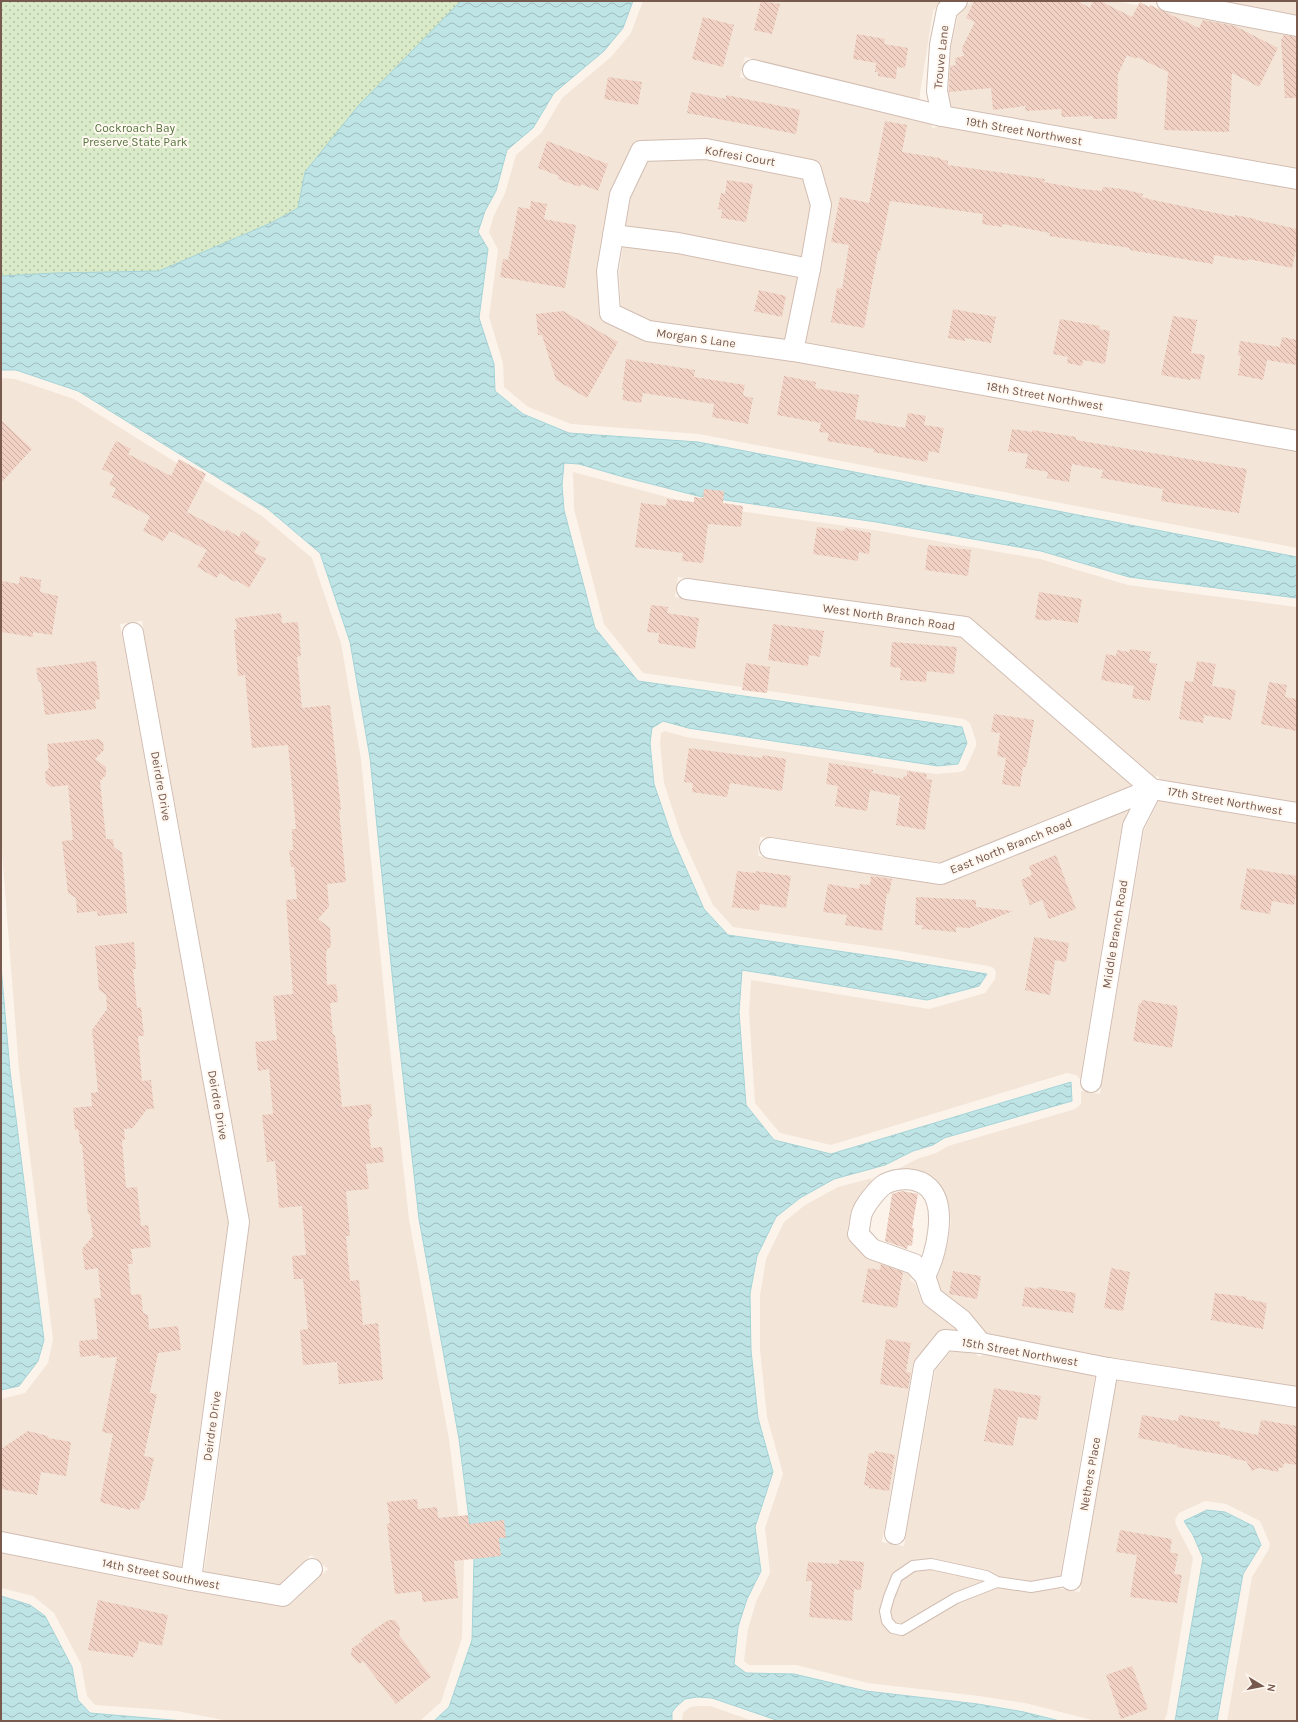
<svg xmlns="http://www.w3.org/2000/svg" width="1298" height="1722" font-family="Karla,sans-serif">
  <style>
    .residential { fill: #f4e5d9 }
    .park { fill: url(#park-dots) }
    .water { fill: url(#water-waves); stroke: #a5d4d8 }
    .building { fill: url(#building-back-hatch) }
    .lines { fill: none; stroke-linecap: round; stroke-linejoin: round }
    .service-casing { stroke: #d1bdb2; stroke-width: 12 }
    .minor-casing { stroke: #d1bdb2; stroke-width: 22 }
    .service { stroke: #fff; stroke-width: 10 }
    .minor { stroke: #fff; stroke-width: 20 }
    .labels { text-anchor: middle; stroke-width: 4; stroke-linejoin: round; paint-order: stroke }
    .street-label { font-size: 12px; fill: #77594d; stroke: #fff8f1 }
    .park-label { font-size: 12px; fill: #577742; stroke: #fff8f1 }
  </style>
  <defs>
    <pattern id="park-dots" width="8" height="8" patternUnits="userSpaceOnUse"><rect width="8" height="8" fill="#d9eac8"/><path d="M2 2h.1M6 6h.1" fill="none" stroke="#b5c1a5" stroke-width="1.8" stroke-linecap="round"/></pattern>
    <pattern id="water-waves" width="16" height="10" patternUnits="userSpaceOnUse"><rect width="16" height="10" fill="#bfe4e6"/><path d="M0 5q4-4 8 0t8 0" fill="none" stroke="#a0bcbd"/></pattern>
    <pattern id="building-back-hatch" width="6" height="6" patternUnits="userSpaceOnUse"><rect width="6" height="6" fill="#f1d1c3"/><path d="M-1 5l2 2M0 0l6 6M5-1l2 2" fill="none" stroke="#c8ada1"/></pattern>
  </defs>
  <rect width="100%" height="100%" fill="#fcf4eb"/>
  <g class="residential">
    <polygon points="643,1 941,1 933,11 919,100 745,57 740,77 932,124 932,128 942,126 1297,190 1297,431 805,342 652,322 621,307 619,272 626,226 604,223 596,269 599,313 605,322 647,341 792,361 1297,451 1297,548 699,434 571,424 528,407 504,387 503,363 489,317 498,250 489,232 494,215 505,193 516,155 542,132 562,98 611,57 631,33"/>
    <polygon points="972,1 1114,1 1297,36 1297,169 951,108 948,91 951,47 958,15"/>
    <polygon points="1220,1 1297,1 1297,16"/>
    <polygon points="1,378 15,379 74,399 262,516 312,558 341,643 361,759 388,1032 409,1219 449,1439 464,1559 462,1638 441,1702 420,1721 228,1721 177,1711 95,1705 87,1696 81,1664 54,1613 33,1596 1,1588 1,1553 178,1589 281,1606 292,1603 328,1569 311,1555 279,1586 204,1573 250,1221 142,621 120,624 228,1222 181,1568 1,1532 1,1399 25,1393 48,1363 53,1339 19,1070 1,840"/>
    <polygon points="573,472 697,505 874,530 1040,559 1128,585 1297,607 1297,803 1160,780 1158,776 1155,777 972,620 966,617 678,577 675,597 960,637 1133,786 939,864 760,837 758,856 939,884 945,883 1129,809 1122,824 1080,1079 1076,1075 1067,1073 831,1145 780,1133 755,1103 749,1012 751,980 929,1009 985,993 995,979 996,973 994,968 988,966 887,949 733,927 713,905 681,835 664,783 660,743 661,733 665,731 686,737 936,774 960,772 965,770 976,746 976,741 970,723 964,719 643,673 604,624 574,509"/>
    <polygon points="1159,800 1297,824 1297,1387 1110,1358 987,1334 969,1312 941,1292 937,1277 940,1270 948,1243 951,1221 947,1198 939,1184 923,1173 910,1170 896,1170 917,1159 936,1153 948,1146 1075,1109 1081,1104 1081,1091 1100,1094 1144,830"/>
    <polygon points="876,1177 871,1179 872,1182 866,1186 851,1210 847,1232 850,1240 868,1258 907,1272 911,1277 910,1280 915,1283 921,1300 924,1305 954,1327 957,1331 946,1330 936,1334 913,1364 882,1542 904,1546 935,1371 951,1351 975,1353 979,1357 984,1354 1095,1375 1058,1588 1080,1592 1117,1379 1297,1407 1297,1721 1227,1721 1252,1577 1269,1549 1270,1544 1260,1521 1226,1504 1205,1501 1179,1513 1175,1520 1176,1525 1193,1558 1167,1714 1164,1721 1096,1721 1025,1703 979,1696 868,1683 796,1665 749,1665 744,1661 748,1629 756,1602 770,1573 765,1528 783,1474 767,1417 760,1350 760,1295 766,1259 784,1222 805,1205 838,1187"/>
    <polygon points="698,1706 710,1706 753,1721 682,1721 683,1713 690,1707"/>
  </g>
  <polygon class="park" points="1,1 461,1 393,71 305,172 299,208 271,223 159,271 55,273 1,276"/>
  <g class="water">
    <polygon points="461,1 633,1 623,28 604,51 554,93 533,128 507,150 496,191 485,211 478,232 488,249 479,318 494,364 495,391 523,414 569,433 698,442 1297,557 1297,598 1129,577 1041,551 876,522 698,496 620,476 579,464 564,463 562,485 564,510 595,628 638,681 962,727 967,743 958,764 938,766 688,728 663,721 652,728 650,743 654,784 672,837 704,909 728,935 886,958 987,974 979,986 927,1000 742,970 739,1012 746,1105 774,1140 831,1154 1071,1082 1072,1101 944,1138 933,1145 913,1151 885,1165 834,1179 800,1198 776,1217 757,1256 750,1294 751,1350 758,1418 773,1472 755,1527 761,1571 747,1599 738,1627 734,1664 746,1673 794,1674 866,1691 978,1704 1024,1712 1060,1721 779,1721 712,1698 697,1697 685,1699 676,1707 672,1712 672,1721 434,1721 449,1707 472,1640 474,1559 459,1439 419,1219 398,1032 370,758 350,642 320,553 268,509 78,391 16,370 1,370 1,276 55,273 159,271 271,223 298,208 305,172 358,106"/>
    <polygon points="1,966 10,1071 44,1340 38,1361 19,1386 1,1390"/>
    <polygon points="1207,1510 1225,1512 1253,1526 1261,1545 1243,1574 1217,1721 1175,1721 1203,1558 1193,1535 1184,1521"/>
    <polygon points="1,1596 30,1605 45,1616 72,1667 78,1700 90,1713 184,1721 1,1721"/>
  </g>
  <g class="building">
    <polygon points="761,1 780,4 772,34 754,30"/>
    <polygon points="974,1 1078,1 1090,8 1093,1 1100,1 1132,17 1140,2 1149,7 1150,5 1199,28 1203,20 1235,26 1278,48 1259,87 1232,73 1229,132 1164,130 1168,72 1137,57 1136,59 1127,55 1118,74 1117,119 1093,119 1093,116 1062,117 1061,109 1026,111 1025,106 993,110 991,88 949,92 949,90 950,66 956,65 955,58 964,56 962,48 975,22 966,18"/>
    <polygon points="703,17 734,25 723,67 692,59"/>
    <polygon points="857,34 885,39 884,44 908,48 905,68 897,67 896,79 878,76 878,72 875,72 876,63 853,59"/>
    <polygon points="1284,35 1297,37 1297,98 1285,98 1281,40"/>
    <polygon points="608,77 642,82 638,105 604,99"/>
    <polygon points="691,92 726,99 726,95 800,110 796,134 687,113"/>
    <polygon points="885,121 907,125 902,152 940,158 940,159 948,161 948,165 1045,179 1044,182 1082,189 1102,191 1103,187 1122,189 1143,194 1142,197 1153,200 1235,217 1235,215 1256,219 1256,220 1297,229 1297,245 1292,268 1248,259 1248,261 1214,255 1213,264 1130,250 1130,248 1049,236 1050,233 1003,224 1002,227 982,224 983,214 890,201 880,251 878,251 864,328 831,322 837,288 842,289 849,245 831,242 840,197 869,203"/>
    <polygon points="547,141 608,164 598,191 581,184 580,187 558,179 559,176 538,168"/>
    <polygon points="727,180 753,184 746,222 721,218 722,210 718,209 721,193 725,194"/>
    <polygon points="531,201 547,204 544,219 576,225 565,288 500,277 503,259 508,260 518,207 530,209"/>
    <polygon points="759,290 786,296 782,317 754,311"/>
    <polygon points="953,309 996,317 991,343 965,338 965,341 948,338"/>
    <polygon points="563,311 618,342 587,398 556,380 542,335 538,335 536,314"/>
    <polygon points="1173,316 1197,320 1191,353 1205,355 1200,380 1191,378 1190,380 1161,375"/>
    <polygon points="1060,319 1100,326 1099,329 1110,331 1105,364 1083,360 1082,366 1067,363 1068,357 1053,354"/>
    <polygon points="1282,337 1297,340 1297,365 1267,360 1263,380 1238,375 1241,356 1238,355 1240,341 1280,347"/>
    <polygon points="626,359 695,370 694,377 745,385 743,394 744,396 753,398 748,424 712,417 714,404 643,393 641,403 622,400 624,390 622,389"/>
    <polygon points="784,376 816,382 815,388 859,395 855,419 905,428 908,413 926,416 924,425 944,428 939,453 929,451 927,462 873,452 874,449 827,441 829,433 819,432 821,423 777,415"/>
    <polygon points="1,420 32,449 1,483"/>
    <polygon points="1012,429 1032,432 1032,430 1076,437 1076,440 1247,469 1239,513 1161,501 1163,489 1101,478 1103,470 1072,464 1069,482 1047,478 1048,472 1025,468 1028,454 1008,451"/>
    <polygon points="116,441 131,449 128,454 171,476 179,459 206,474 187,512 225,532 226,529 239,537 242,531 260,542 254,552 266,559 249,588 236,580 235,582 220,573 216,578 197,567 207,550 170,531 163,541 143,531 150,516 112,497 116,488 109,485 114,475 102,469"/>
    <polygon points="704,489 724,491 723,503 743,506 741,527 708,524 703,563 682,561 683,553 635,547 641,503 666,506 667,499 694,502 694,497 703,498"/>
    <polygon points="817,527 844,531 845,528 871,533 869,554 859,552 858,561 813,554"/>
    <polygon points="928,545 971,550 968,576 925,570"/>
    <polygon points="20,576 41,580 40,592 58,596 52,635 33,632 33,637 1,632 1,581 19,584"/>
    <polygon points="1039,592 1082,599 1078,623 1051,619 1051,621 1035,619"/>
    <polygon points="651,605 668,607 667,613 699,618 695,649 658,643 659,633 647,632"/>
    <polygon points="281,613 282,623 298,622 301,656 297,657 302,708 330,705 341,810 339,810 346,882 327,884 329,907 318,919 330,928 331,946 326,951 327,985 336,984 338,1002 330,1003 333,1035 335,1035 342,1107 371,1104 372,1116 368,1120 371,1148 382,1147 384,1162 366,1164 369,1189 346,1191 350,1236 346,1236 350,1281 359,1280 363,1325 378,1323 383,1380 339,1384 337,1362 303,1365 300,1330 308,1329 303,1279 294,1279 292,1256 306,1255 302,1206 279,1208 275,1161 267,1162 262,1115 273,1114 269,1069 258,1071 255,1042 277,1040 273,996 293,994 286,900 297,899 294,867 291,867 289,850 293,850 292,829 296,829 288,745 252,748 245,675 238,676 234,630 237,629 235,618"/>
    <polygon points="773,624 824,631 820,657 809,655 808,666 768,660"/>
    <polygon points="892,642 957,647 954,674 927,671 926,682 900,680 901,668 890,667"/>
    <polygon points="1130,649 1151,652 1149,662 1157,664 1150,701 1132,698 1134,686 1101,680 1106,654 1116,656 1117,650 1129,652"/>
    <polygon points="96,661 100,699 95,700 96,709 45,715 41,683 38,680 36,668"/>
    <polygon points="1197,661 1216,664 1212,686 1236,690 1231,720 1204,715 1203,723 1179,719 1185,681 1193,682"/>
    <polygon points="746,663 770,667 767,693 742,690"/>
    <polygon points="1269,682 1287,685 1285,697 1297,699 1297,731 1261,724"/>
    <polygon points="994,714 1034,720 1026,767 1023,767 1020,787 1002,784 1006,758 997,756 1000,733 991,732"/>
    <polygon points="98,739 103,742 104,750 95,759 106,767 106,775 100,781 106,839 113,839 114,847 122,853 127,913 98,916 97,911 77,913 76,898 68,893 62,841 73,840 68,785 51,787 46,783 45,772 49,768 47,744"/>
    <polygon points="689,748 762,758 763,755 786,759 782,791 730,783 727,797 692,792 693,783 684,782"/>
    <polygon points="829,763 873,770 872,773 903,779 904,776 907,776 907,771 927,774 926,779 932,780 925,830 896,825 900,796 870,790 867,811 835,806 838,786 826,784"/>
    <polygon points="1056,855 1076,909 1049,919 1042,900 1030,905 1021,880 1032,875 1029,866"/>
    <polygon points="1247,868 1297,876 1297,888 1294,905 1272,901 1270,914 1240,909"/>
    <polygon points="737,871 755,873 756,871 791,876 786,908 760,904 759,911 732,907"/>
    <polygon points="871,876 892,879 889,894 887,893 882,931 845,925 847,915 823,912 828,884 859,889 860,884 870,885"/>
    <polygon points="916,897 976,900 976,907 1013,911 969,928 956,927 956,932 922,929 923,925 915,925"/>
    <polygon points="1034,937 1069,943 1066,962 1055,960 1050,995 1025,990"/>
    <polygon points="134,942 136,969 133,969 137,1008 141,1007 144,1036 138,1036 142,1081 151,1080 154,1109 147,1109 133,1128 124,1129 125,1140 122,1140 126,1188 137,1187 141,1226 148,1225 151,1247 131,1249 133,1264 128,1264 131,1295 141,1294 143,1313 148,1315 149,1329 178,1326 181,1350 158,1353 150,1393 157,1394 144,1456 154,1458 144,1501 141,1501 139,1510 131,1508 130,1510 100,1502 113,1434 102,1432 117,1357 100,1358 99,1355 80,1357 79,1341 98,1339 94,1298 101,1298 98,1268 85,1270 82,1249 93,1236 90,1214 88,1214 82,1144 80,1144 78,1129 75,1130 73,1108 92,1106 91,1093 98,1092 92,1030 107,1009 106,995 99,990 95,946"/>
    <polygon points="1142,1000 1177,1006 1177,1010 1178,1010 1172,1048 1133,1041 1139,1003 1141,1004"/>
    <polygon points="902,1191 918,1194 912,1228 914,1228 912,1246 908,1245 907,1249 885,1241 892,1194"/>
    <polygon points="881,1264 903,1272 897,1308 862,1302 868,1268 880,1270"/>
    <polygon points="1111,1268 1130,1272 1123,1311 1104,1308"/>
    <polygon points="953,1271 981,1276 977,1299 949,1294"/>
    <polygon points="1025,1287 1038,1289 1038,1287 1076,1293 1073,1313 1022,1306"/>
    <polygon points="1215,1293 1247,1297 1246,1299 1267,1303 1263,1329 1211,1320"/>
    <polygon points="886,1339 911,1343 906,1372 911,1373 908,1389 880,1384"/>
    <polygon points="994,1388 1041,1396 1037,1420 1018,1417 1013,1446 984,1441"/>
    <polygon points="1142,1415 1178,1421 1179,1415 1220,1422 1219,1427 1258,1435 1261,1420 1297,1426 1297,1465 1284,1463 1283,1468 1279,1467 1278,1472 1259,1468 1252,1471 1246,1461 1230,1458 1230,1456 1177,1447 1177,1445 1138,1438"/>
    <polygon points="28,1431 48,1436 48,1438 71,1442 66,1476 41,1472 37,1495 1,1489 1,1449"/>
    <polygon points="875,1451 895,1455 889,1491 869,1488 869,1486 864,1485 869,1453 874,1454"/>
    <polygon points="417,1499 418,1509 437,1507 438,1518 468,1515 469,1524 504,1520 506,1538 499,1538 501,1556 454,1561 458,1598 423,1602 421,1591 395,1594 387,1524 390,1523 387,1502"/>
    <polygon points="1120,1530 1172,1539 1170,1552 1178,1554 1174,1574 1182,1575 1177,1603 1130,1597 1137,1555 1116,1552"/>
    <polygon points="839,1560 864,1562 861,1590 854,1589 852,1621 809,1617 812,1581 806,1581 808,1562 839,1564"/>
    <polygon points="98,1600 168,1615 162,1646 139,1641 137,1652 135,1652 133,1657 88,1650"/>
    <polygon points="388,1620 395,1620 400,1628 399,1635 431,1677 396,1704 363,1661 359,1664 351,1655 352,1648 363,1641 361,1639"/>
    <polygon points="1132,1666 1148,1709 1121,1719 1106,1675"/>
  </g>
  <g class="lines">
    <g class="service-casing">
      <polyline id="service" points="997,1582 956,1598 902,1630 893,1628 887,1621 885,1611 889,1597 897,1577 913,1566 931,1564 986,1576 997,1582 1031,1587 1071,1580"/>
    </g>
    <g class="minor-casing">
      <g id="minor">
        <polyline points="1167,1 1297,26"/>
        <polyline points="753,70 942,116 1297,179"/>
        <polyline points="942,116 937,91 940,45 947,10 957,1"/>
        <polyline points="613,235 678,243 810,269"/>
        <polyline points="793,351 810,269 821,205 811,170 706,149 641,151 620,195 607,271 610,313 648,331 793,351 1297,441"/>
        <polyline points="687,589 965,627 1152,789"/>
        <polyline points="133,633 239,1222 191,1580"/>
        <polyline points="1152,789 1297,813"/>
        <polyline points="770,848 941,874 1152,789"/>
        <polyline points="1091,1082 1133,826 1152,789"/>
        <path d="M 925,1276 C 936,1255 948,1207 929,1188 C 918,1177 898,1177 885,1184 C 878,1188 865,1205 862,1213 C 860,1219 860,1227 858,1234 L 872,1249 L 914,1264 L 925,1276 L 932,1297 L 962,1320 L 981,1343"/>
        <polyline points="895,1534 924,1366 945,1340 981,1343 1108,1368 1297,1397"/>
        <polyline points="1,1542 191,1580 283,1596 312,1569"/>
        <polyline points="1071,1580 1108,1368"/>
      </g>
    </g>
    <use href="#service" class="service"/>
    <use href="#minor" class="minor"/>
  </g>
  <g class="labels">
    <g class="street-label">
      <text transform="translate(941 57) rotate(-84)" y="4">Trouve Lane</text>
      <text transform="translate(1024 131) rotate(10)" y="4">19th Street Northwest</text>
      <text transform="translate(740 156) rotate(10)" y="4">Kofresi Court</text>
      <text transform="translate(696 338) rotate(8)" y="4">Morgan S Lane</text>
      <text transform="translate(1045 396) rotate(10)" y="4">18th Street Northwest</text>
      <text transform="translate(889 617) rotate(8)" y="4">West North Branch Road</text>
      <text transform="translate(161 786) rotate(80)" y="4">Deirdre Drive</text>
      <text transform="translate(1225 801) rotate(10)" y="4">17th Street Northwest</text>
      <text transform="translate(1011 846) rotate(-22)" y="4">East North Branch Road</text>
      <text transform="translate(1115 934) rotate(-81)" y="4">Middle Branch Road</text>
      <text transform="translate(218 1105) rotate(80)" y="4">Deirdre Drive</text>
      <text transform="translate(1020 1352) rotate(10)" y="4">15th Street Northwest</text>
      <text transform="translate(212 1426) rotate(-82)" y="4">Deirdre Drive</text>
      <text transform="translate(1090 1474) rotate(-80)" y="4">Nethers Place</text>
      <text transform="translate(161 1574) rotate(11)" y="4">14th Street Southwest</text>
    </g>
    <g class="park-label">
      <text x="135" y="132">Cockroach Bay<tspan x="135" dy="14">Preserve State Park</tspan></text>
    </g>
  </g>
  <rect width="1298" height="1722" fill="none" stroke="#77594d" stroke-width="4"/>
  <g transform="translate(1262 1686) rotate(100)" stroke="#fff8f1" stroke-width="3" paint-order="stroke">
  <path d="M0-3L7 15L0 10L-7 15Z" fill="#77594d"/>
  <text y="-6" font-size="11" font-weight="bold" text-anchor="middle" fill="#77594d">N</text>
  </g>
</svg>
